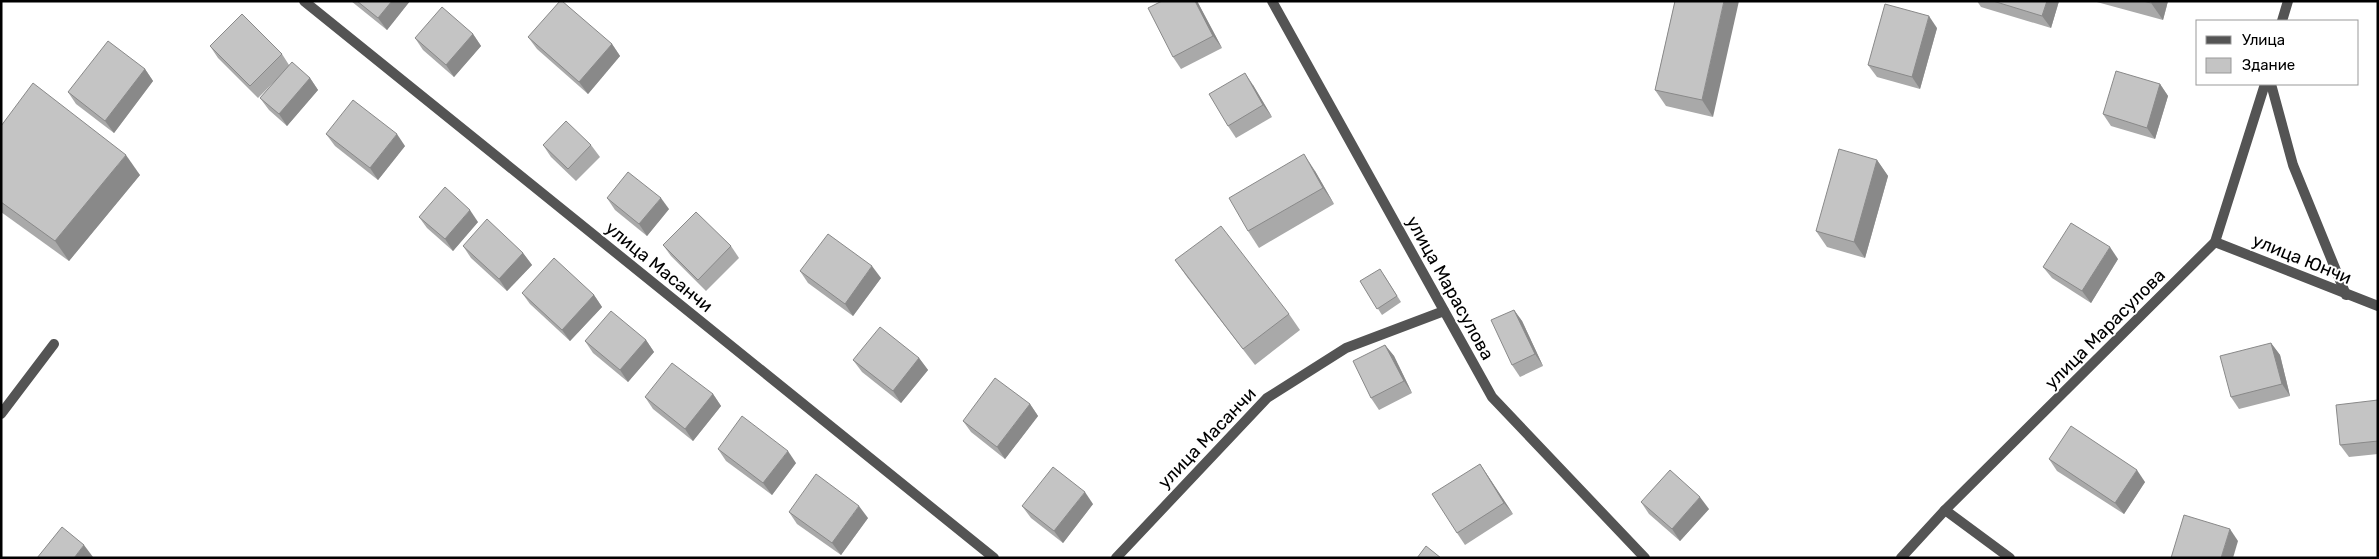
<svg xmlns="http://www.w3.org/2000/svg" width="2379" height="559" font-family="Rubik,sans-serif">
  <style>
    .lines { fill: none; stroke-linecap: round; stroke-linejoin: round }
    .street { stroke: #545454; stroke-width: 10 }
    .wall { fill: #a9a9a9 }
    .shaded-wall { fill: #898989 }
    .building { fill: #c4c4c4; stroke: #898989 }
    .labels { text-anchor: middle; stroke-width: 4; stroke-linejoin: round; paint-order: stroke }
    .street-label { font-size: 18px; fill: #000; stroke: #fff }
  </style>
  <rect width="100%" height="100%" fill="#fff"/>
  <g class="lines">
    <g class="street">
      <polyline points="304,1 994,558"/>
      <polyline points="1272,1 1492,397 1645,558"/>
      <polyline points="2282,21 2288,1"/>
      <polyline points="2271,84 2293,165 2346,295"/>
      <polyline points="2215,242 2378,306"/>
      <polyline points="1,414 54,344"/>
      <polyline points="1945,510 2010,558"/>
      <polyline points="1116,558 1267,398 1346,348 1444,311"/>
      <polyline points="1901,558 1945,510 2215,242 2265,84"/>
    </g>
  </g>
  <g class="wall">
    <polygon points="351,1 410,1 387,30"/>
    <polygon points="1197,1 1222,48 1181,69 1173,57"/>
    <polygon points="1675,1 1713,117 1666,106 1655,90"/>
    <polygon points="1977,1 2059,1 2051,28 1981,7"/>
    <polygon points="2093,1 2168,1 2163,20"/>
    <polygon points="1937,28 1920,89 1877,77 1868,65"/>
    <polygon points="473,34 481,46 454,77 423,50 415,38"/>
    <polygon points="528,37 612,44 620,56 588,94 537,49"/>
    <polygon points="210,46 282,54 289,65 310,78 318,90 287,126 269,110 260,98 275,81 258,98 218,58"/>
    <polygon points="145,69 153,81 114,133 76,104 68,92"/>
    <polygon points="2160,84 2168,96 2155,139 2111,126 2103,114"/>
    <polygon points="1253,85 1272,117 1236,138 1228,126"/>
    <polygon points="1,126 140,175 69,261 1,212"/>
    <polygon points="326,134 405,146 378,180 335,146"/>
    <polygon points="543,145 591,145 600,157 576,181 551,157"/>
    <polygon points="1877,160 1888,176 1865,258 1827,247 1816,231"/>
    <polygon points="1315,171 1334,204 1259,248 1248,231"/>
    <polygon points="607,198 669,209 647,236 615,210"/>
    <polygon points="419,217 478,222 453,251 427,228"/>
    <polygon points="663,245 731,246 739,258 706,291 671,256"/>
    <polygon points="463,246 523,253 532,265 507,291 471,258"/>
    <polygon points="2118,259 2091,303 2052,278 2043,267"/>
    <polygon points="1175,260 1289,314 1300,330 1255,365 1187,277"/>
    <polygon points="800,271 881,278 853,316 808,283"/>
    <polygon points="1384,275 1401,302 1382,315 1360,281"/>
    <polygon points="522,293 594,295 602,307 570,341 530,304"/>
    <polygon points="1514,310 1522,321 1543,366 1520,377 1512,365"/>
    <polygon points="646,340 654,352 628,382 593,353 585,341"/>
    <polygon points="2271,343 2280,355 2290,396 2239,409 2231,397"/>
    <polygon points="1385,345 1394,356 1412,393 1379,410 1371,398"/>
    <polygon points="919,358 928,370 901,403 862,372 853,360"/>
    <polygon points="713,394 721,406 693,441 653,409 645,397"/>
    <polygon points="2378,400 2378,454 2349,457 2340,445"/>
    <polygon points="1030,404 1038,416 1005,459 971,432 963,421"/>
    <polygon points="718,449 796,463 772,495 726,461"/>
    <polygon points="2049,459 2145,482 2124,514 2057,471"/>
    <polygon points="1480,464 1513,514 1465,545 1457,533"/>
    <polygon points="1641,502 1709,509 1680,541 1649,514"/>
    <polygon points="1093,504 1063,543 1031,518 1022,506"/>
    <polygon points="789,512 868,518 841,555 797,524"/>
  </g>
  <g class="shaded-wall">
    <polygon points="392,1 410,1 387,30 378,18"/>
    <polygon points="1195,1 1197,1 1222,48 1213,36"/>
    <polygon points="1724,1 1739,1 1713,117 1702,100"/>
    <polygon points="2047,1 2059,1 2051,28 2042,16"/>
    <polygon points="2152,1 2168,1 2163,20 2151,3"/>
    <polygon points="1929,16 1937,28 1920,89 1912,77"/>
    <polygon points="473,34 481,46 454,77 446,65"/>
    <polygon points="612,44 620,56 588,94 579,82"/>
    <polygon points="145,69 153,81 114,133 105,121"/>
    <polygon points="1245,73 1253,85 1272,117 1263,105"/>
    <polygon points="310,78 318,90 287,126 279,114"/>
    <polygon points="2160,84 2168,96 2155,139 2147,128"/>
    <polygon points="397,134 405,146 378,180 370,168"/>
    <polygon points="1304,154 1315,171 1334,204 1323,188"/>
    <polygon points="126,155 140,175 69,261 55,241"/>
    <polygon points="1877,160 1888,176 1865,258 1854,242"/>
    <polygon points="661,198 669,209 647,236 639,224"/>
    <polygon points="470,210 478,222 453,251 445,239"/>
    <polygon points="2110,247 2118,259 2091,303 2082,291"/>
    <polygon points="523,253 532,265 507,291 499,279"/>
    <polygon points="872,266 881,278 853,316 845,304"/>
    <polygon points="594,295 602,307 570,341 562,330"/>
    <polygon points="1514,310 1522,321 1543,366 1535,354"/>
    <polygon points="646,340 654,352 628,382 620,370"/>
    <polygon points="2271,343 2280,355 2290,396 2282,384"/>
    <polygon points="1385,345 1394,356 1412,393 1404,381"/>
    <polygon points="919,358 928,370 901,403 893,391"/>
    <polygon points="713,394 721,406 693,441 685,429"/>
    <polygon points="1030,404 1038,416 1005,459 997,447"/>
    <polygon points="788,451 796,463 772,495 763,483"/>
    <polygon points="1480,464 1488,476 1513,514 1504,503"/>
    <polygon points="2137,470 2145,482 2124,514 2115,503"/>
    <polygon points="1085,492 1093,504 1063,543 1054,531"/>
    <polygon points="1700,497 1709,509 1680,541 1672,529"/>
    <polygon points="859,506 868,518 841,555 832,543"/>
    <polygon points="2230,529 2238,541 2233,558 2221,558"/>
    <polygon points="84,545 93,557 92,558 74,558"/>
  </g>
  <g class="building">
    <polygon points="357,1 392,1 378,18"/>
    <polygon points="560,1 562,1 612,44 579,82 528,37"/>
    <polygon points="1162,1 1195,1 1213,36 1173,57 1148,8"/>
    <polygon points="1675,1 1724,1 1702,100 1655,90"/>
    <polygon points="1993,1 2047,1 2042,16"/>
    <polygon points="2143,1 2152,1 2151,3"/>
    <polygon points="1885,4 1929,16 1912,77 1868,65"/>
    <polygon points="442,7 473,34 446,65 415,38"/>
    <polygon points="242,14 282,54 250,86 210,46"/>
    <polygon points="108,41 145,69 105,121 68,92"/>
    <polygon points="292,62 310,78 279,114 260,98"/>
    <polygon points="2116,71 2160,84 2147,128 2103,114"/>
    <polygon points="1245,73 1263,105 1228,126 1209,94"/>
    <polygon points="33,83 126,155 55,241 1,202 1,126"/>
    <polygon points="353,100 397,134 370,168 326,134"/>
    <polygon points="566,121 591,145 568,169 543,145"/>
    <polygon points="1839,149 1877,160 1854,242 1816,231"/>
    <polygon points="1304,154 1323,188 1248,231 1229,198"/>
    <polygon points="628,172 661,198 639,224 607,198"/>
    <polygon points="445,187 470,210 445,239 419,217"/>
    <polygon points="696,212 731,246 698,280 663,245"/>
    <polygon points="487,219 523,253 499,279 463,246"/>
    <polygon points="2071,223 2110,247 2082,291 2043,267"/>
    <polygon points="1221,226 1289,314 1243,349 1175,260"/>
    <polygon points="828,234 872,266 845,304 800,271"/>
    <polygon points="554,258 594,295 562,330 522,293"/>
    <polygon points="1380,269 1397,296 1377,309 1360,281"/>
    <polygon points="1514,310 1535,354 1512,365 1491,320"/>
    <polygon points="611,311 646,340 620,370 585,341"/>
    <polygon points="880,327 919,358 893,391 853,360"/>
    <polygon points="2271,343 2282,384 2231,397 2220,356"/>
    <polygon points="1385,345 1404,381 1371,398 1353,361"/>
    <polygon points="672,363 713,394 685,429 645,397"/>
    <polygon points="995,378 1030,404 997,447 963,421"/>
    <polygon points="2378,400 2378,441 2340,445 2336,405"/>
    <polygon points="742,416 788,451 763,483 718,449"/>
    <polygon points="2071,426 2137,470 2115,503 2049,459"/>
    <polygon points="1480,464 1504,503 1457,533 1432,494"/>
    <polygon points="1053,467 1085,492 1054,531 1022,506"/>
    <polygon points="1670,470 1700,497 1672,529 1641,502"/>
    <polygon points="816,474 859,506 832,543 789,512"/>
    <polygon points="2184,515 2230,529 2221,558 2171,558"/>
    <polygon points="62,527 84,545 74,558 37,558"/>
    <polygon points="1426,546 1441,558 1417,558"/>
  </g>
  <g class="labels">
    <g class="street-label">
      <text transform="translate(2302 259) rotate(22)" y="6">улица Юнчи</text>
      <text transform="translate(659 267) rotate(39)" y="6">улица Масанчи</text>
      <text transform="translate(1450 288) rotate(61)" y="6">улица Марасулова</text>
      <text transform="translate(2105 329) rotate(-45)" y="6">улица Марасулова</text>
      <text transform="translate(1207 438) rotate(-46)" y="6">улица Масанчи</text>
    </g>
  </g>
  <rect width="2379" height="559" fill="none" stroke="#000000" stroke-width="5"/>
  <rect x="2196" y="20" width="162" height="65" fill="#ffffff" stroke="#999999"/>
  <rect x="2206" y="36" width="25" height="8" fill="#545454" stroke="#999999"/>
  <text x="2242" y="45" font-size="15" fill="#000000">Улица</text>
  <rect x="2206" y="58" width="25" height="15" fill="#c4c4c4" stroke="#999999"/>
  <text x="2242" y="70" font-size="15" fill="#000000">Здание</text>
</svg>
